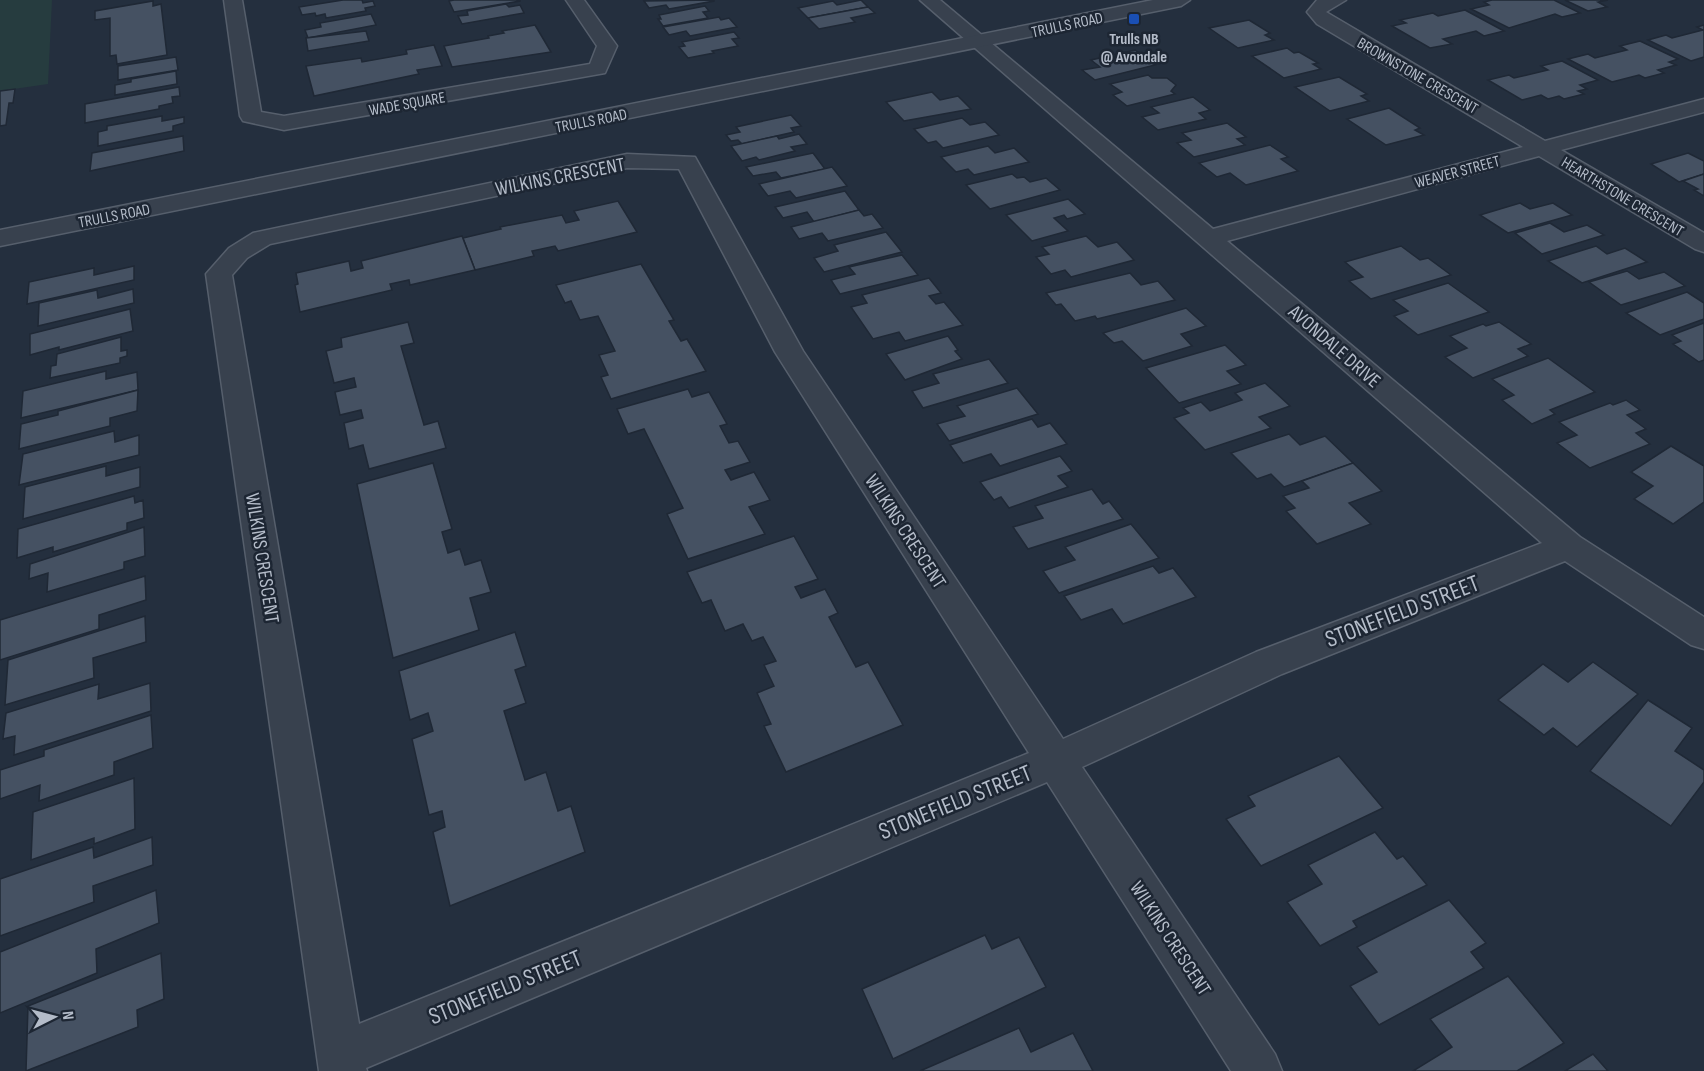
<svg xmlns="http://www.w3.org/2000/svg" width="1704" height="1071" font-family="'Sofia Sans Condensed',sans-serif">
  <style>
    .green { fill: #263c3f }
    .building { fill: #455162; stroke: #1f2835; stroke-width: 1.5 }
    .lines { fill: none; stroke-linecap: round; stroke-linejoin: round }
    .minor-casing { stroke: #565f6c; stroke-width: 3 }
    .tertiary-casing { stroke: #565f6c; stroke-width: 3 }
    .minor { fill: #38414e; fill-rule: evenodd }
    .tertiary { fill: #38414e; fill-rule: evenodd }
    .transit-dot { fill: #1a4fb4; stroke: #1d2633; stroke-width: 2 }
    .labels { text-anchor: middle; stroke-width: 5; stroke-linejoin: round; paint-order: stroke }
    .far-street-label { font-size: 16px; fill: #b4bcc9; stroke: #1d2633 }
    .far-poi-label { font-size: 16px; font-weight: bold; fill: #b4bcc9; stroke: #1d2633 }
    .street-label { font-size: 20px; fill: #b4bcc9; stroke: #1d2633 }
    .near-street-label { font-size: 24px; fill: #b4bcc9; stroke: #1d2633 }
  </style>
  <rect width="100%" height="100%" fill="#242f3e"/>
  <polygon class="green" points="0,0 52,0 48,84 0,91"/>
  <g class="building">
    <polygon points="343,0 362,0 363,3 373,1 375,6 365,8 366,11 326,18 325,14 316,16 315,13 302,15 299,7"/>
    <polygon points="454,0 520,0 520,1 454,12 449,1"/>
    <polygon points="861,0 868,7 808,18 798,8 833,1 837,5"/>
    <polygon points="1492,0 1554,0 1580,13 1562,17 1555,14 1509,28 1471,9 1489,5 1484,2"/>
    <polygon points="1565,0 1608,0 1598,2 1607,7 1588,11"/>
    <polygon points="153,1 153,6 161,4 167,55 117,64 116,55 110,56 110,18 95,20 95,11"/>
    <polygon points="644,1 714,0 714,1 669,9 666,5 649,8"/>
    <polygon points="506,4 509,7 520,5 524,13 462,24 458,16 468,15 467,11"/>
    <polygon points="705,6 709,11 703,12 708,18 663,26 658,19 661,19 659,15"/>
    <polygon points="868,7 875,13 851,18 855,22 819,29 808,18"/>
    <polygon points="1465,10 1504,31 1484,36 1476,31 1443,39 1452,44 1430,48 1392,26 1406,23 1400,20 1433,13 1438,16"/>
    <polygon points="371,14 376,25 308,38 305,30 321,27 320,23"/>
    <polygon points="719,17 721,20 729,18 737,27 690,36 686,31 669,35 663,27"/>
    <polygon points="1249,20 1270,33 1265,35 1274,40 1238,48 1209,28"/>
    <polygon points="535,25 551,52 452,67 444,46 489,38 488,36 504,33 502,31"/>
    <polygon points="1704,25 1704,57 1691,61 1648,40 1666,35 1672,38 1703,30 1697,27"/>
    <polygon points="366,31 369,41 308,51 306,38"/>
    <polygon points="734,32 739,38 732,39 738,46 712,51 714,53 688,58 679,47 685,46 682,42"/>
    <polygon points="1640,41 1678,59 1669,62 1676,65 1658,70 1664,73 1645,78 1639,75 1612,82 1568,59 1588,54 1595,58 1627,50 1620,46"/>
    <polygon points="434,45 442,66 417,70 419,74 314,96 306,66 361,58 362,62 407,54 406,50"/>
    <polygon points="1287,48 1294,53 1299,52 1318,63 1313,64 1321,69 1284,78 1252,56"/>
    <polygon points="1135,50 1155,65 1095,80 1082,70 1100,67 1091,60"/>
    <polygon points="176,57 178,70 118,80 118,66"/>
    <polygon points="1562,61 1598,80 1580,85 1587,89 1578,91 1584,94 1564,99 1559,96 1548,99 1541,95 1522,100 1488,80 1509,75 1514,78 1548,70 1541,66"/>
    <polygon points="176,71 177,84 115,95 115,85 131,82 131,79"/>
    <polygon points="1148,75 1152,78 1167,78 1176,85 1171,91 1175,94 1127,106 1113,95 1122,92 1110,84"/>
    <polygon points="1339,77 1367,94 1361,96 1369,101 1330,111 1295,87"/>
    <polygon points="179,87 180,96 172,97 173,103 159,106 159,109 85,123 85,104"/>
    <polygon points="15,89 13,103 9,103 6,125 0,126 0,91"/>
    <polygon points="932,92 940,100 958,96 971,109 904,121 886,102"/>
    <polygon points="1193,97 1210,110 1199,113 1206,119 1158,130 1142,117 1159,113 1151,107"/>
    <polygon points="1389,108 1420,128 1415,130 1424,135 1386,145 1347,119"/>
    <polygon points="791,115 801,126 791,128 794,132 742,144 738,140 731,141 726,135 740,132 736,127"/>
    <polygon points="162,116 162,121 184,117 184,123 173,126 173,131 98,146 98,132 107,130 107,126"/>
    <polygon points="962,118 970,125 985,122 999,135 943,148 936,141 928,143 914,129"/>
    <polygon points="1227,123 1246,137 1237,139 1245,145 1194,157 1177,143 1191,140 1182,133"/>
    <polygon points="799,134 807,144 791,147 795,151 759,160 756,157 742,161 731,146 777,136 779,139"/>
    <polygon points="183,136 184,151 90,171 92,153"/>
    <polygon points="1270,145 1288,157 1281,159 1298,171 1246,185 1230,173 1217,177 1199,163"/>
    <polygon points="988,146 995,153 1014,148 1029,162 974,175 968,169 956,172 941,157"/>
    <polygon points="813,153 825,169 781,178 776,172 753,176 746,167"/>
    <polygon points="1688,153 1704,161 1704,174 1679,182 1651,164"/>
    <polygon points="832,167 847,186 796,198 790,191 768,196 759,184"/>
    <polygon points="1012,174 1017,178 1024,177 1030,182 1046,178 1060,190 990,209 966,185"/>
    <polygon points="1704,174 1704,196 1694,190 1698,189 1683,181"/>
    <polygon points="845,191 859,210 814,222 807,212 783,218 775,207"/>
    <polygon points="1068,199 1085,214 1067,219 1064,215 1054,218 1068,231 1032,241 1006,215"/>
    <polygon points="618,201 637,232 558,251 555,246 532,251 534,256 475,270 463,238 501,229 500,227 562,215 566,223 579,220 574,211"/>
    <polygon points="1520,203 1530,209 1553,203 1572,215 1508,233 1480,215"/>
    <polygon points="859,210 864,216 872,214 883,228 828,241 822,233 799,239 791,227"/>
    <polygon points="1550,223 1564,232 1587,225 1604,235 1542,254 1515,233"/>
    <polygon points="886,232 902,252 824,272 814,258 838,251 834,245"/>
    <polygon points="462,236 475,270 410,285 409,280 390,284 392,290 300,312 295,285 298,284 296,273 349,261 351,271 363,268 361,261"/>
    <polygon points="1086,236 1098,247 1117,242 1134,260 1071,277 1065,270 1051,274 1036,257 1049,254 1042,247"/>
    <polygon points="1401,246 1420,260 1428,258 1451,275 1371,299 1349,281 1363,277 1345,262"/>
    <polygon points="1596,246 1607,254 1625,248 1647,262 1582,283 1548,261"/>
    <polygon points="902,255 918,275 840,294 831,280 855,274 849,267"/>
    <polygon points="641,264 674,320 669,321 681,341 687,339 706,371 611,399 601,377 608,375 599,355 615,351 598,316 580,320 571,301 565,303 556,285"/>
    <polygon points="134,266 134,280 27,304 29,282 94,268 94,275"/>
    <polygon points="1627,271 1639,279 1664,272 1685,286 1621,305 1589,282"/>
    <polygon points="1130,273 1141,285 1158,281 1175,300 1097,319 1095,316 1075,321 1061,304 1056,305 1046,293"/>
    <polygon points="929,278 941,293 929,296 936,304 944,302 963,325 905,341 899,332 873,339 851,307 867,303 862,295"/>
    <polygon points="1448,283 1489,312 1418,335 1394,316 1408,311 1393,300"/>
    <polygon points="133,289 134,303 38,326 39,303 97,290 98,298"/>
    <polygon points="1687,292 1704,303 1704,319 1660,335 1626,313"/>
    <polygon points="1186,308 1206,326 1181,334 1192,346 1143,361 1122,341 1114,343 1103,333"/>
    <polygon points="130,309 133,331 59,350 59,347 30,355 30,334"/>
    <polygon points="408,322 414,343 401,346 424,425 438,421 446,448 369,469 363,445 349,449 344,423 363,418 361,410 340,415 335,392 356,387 354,378 334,383 326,351 342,347 341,338"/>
    <polygon points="1499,322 1531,344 1518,349 1528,356 1473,378 1445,357 1467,348 1450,336 1483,324 1486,326"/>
    <polygon points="1704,323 1704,360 1699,362 1673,344 1681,341 1672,335"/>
    <polygon points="948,336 958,350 955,351 962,359 905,380 886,354"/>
    <polygon points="121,337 121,351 127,350 127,356 120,358 120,363 50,378 51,366 56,365 57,354"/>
    <polygon points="1225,345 1246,365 1227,371 1241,384 1179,403 1146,368"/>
    <polygon points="1548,358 1595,392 1550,410 1555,414 1532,424 1502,400 1514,395 1492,379"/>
    <polygon points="989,359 1008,383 923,408 912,391 939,383 933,374"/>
    <polygon points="106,371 106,379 137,372 138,390 21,418 23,391"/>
    <polygon points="1265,383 1290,406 1259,417 1271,428 1205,450 1174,418 1189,413 1183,408 1201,402 1210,411 1242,400 1235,393"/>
    <polygon points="1017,388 1038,414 949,441 937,424 965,416 957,406"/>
    <polygon points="688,389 692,397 709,392 727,424 720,426 729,443 738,441 750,462 725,470 731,480 754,472 770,500 749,507 765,534 688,559 667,514 683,508 644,429 628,434 617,409"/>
    <polygon points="138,390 137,411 110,418 110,426 19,449 21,424 58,415 58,411"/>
    <polygon points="1626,400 1640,410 1627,415 1646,429 1636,433 1650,444 1590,468 1557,443 1577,435 1559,422 1610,403 1613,405"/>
    <polygon points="1032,419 1038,427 1050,423 1067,444 1000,466 991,454 963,463 950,445"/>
    <polygon points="114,431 115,442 139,435 139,455 19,485 23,454"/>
    <polygon points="1289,434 1300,445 1325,436 1353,463 1284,487 1271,474 1257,479 1231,453"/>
    <polygon points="1671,446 1704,466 1704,502 1673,524 1634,499 1653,486 1631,472"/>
    <polygon points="1060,456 1072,471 1058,476 1068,487 1009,508 1001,497 994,500 980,482"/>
    <polygon points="433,463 452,529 442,532 448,553 460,549 465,565 481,560 491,592 470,598 479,630 393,658 357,484"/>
    <polygon points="1353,463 1382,491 1349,503 1371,524 1317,544 1286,511 1295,508 1283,496 1309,488 1302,481"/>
    <polygon points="106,466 106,476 140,467 140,487 23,519 25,487"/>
    <polygon points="1092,489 1103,504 1109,501 1123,519 1028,549 1013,527 1043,518 1035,506"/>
    <polygon points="134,496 135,503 143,500 144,518 127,523 127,530 53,552 53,547 17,558 18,529"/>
    <polygon points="1131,524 1159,558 1059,593 1043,571 1075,560 1065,547"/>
    <polygon points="144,527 145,556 124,562 124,569 47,592 48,573 29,579 30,564"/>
    <polygon points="794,536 818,579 795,587 801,598 825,589 838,613 829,617 856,667 868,662 903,725 786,772 764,726 771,724 757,693 774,686 764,665 776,661 763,637 752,641 743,624 725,631 711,600 702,603 687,572"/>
    <polygon points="1153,566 1159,573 1173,568 1196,597 1123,624 1112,609 1081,620 1064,596"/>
    <polygon points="145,576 146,600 99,615 99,629 0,660 0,620"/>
    <polygon points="145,616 146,642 93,658 94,678 5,705 8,660"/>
    <polygon points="515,632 526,666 515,670 526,703 504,711 525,780 546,772 558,811 571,806 585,852 450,906 433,832 445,827 442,811 429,815 412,739 433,731 428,713 410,720 399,671"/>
    <polygon points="1593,662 1638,694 1577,747 1553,728 1544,735 1498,700 1543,664 1568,682"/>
    <polygon points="150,683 151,711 14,755 15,736 3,739 6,713 99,684 98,699"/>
    <polygon points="1648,700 1692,728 1675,751 1704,770 1704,782 1671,826 1590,771"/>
    <polygon points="151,715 153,748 114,762 114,775 39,801 40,785 0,799 0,770 44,756 44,750"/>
    <polygon points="1339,756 1383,808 1261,866 1226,819 1255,806 1248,796"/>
    <polygon points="134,778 135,829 94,844 94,838 31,860 33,812"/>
    <polygon points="1375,832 1397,859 1403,856 1427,885 1353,921 1357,927 1320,946 1287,902 1322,884 1308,865"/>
    <polygon points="152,837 153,865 93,886 94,902 0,936 0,879 93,847 94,858"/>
    <polygon points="156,890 159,923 96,949 97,973 0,1013 0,952"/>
    <polygon points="1449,900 1486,943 1471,952 1484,968 1379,1025 1350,986 1377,972 1357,947"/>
    <polygon points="985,935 992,949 1019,937 1046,987 893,1059 862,989"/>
    <polygon points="161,953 164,999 137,1010 138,1027 26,1071 28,1006"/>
    <polygon points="1508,976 1564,1043 1517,1071 1413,1071 1452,1047 1430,1019"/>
    <polygon points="1019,1028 1031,1052 1073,1033 1093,1071 920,1071"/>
    <polygon points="1593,1054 1608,1071 1565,1071"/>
  </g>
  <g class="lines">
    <g class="minor-casing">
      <g id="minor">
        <polygon points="224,0 242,0 261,112 284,116 590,64 597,46 566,0 584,0 617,46 605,73 284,130 243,121 240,116"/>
        <path d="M 920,0 L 940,0 L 1213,229 L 1523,147 L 1317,24 L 1307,12 L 1317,0 L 1346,0 L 1326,12 L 1545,141 L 1704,99 L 1704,112 L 1561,150 L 1704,233 L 1704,252 L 1695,249 L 1539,156 L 1227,241 L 1580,537 L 1704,617 L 1704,649 L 1691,645 L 1565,561 L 1282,674 L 1082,767 L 1275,1054 L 1282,1071 L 1231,1071 L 1047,782 L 366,1068 L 367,1071 L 319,1071 L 206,274 L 229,248 L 253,233 L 627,154 L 695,157 L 803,351 L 1063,739 L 1256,652 L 1542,543 ZM 627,168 L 679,169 L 775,352 L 1029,753 L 359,1024 L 232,275 L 247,258 L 270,244 Z"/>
      </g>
    </g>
    <g class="tertiary-casing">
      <polygon id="tertiary" points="1153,0 1190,0 1181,6 0,246 0,230"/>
    </g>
    <use href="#minor" class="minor"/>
    <use href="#tertiary" class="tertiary"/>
  </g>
  <rect class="transit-dot" x="1128" y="13" width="12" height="12" rx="3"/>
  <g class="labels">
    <g class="far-street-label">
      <text transform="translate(1067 24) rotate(-12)" y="6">TRULLS ROAD</text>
      <text transform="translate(1418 75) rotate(30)" y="6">BROWNSTONE CRESCENT</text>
      <text transform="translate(407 103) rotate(-10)" y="6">WADE SQUARE</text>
      <text transform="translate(591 120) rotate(-11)" y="6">TRULLS ROAD</text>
      <text transform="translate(1457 171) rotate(-15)" y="6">WEAVER STREET</text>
      <text transform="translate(1623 196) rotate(31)" y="6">HEARTHSTONE CRESCENT</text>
      <text transform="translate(114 215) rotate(-11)" y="6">TRULLS ROAD</text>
    </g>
    <g class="far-poi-label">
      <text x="1134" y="44">Trulls NB<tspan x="1134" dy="18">@ Avondale</tspan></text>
    </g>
    <g class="street-label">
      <text transform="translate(560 176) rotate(-11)" y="7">WILKINS CRESCENT</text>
      <text transform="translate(1335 346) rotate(41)" y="7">AVONDALE DRIVE</text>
      <text transform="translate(906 531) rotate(57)" y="7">WILKINS CRESCENT</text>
      <text transform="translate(263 558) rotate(81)" y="7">WILKINS CRESCENT</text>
      <text transform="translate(1171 938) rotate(57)" y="7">WILKINS CRESCENT</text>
    </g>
    <g class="near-street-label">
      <text transform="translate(1402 611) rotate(-21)" y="8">STONEFIELD STREET</text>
      <text transform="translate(955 802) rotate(-22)" y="8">STONEFIELD STREET</text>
      <text transform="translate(505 987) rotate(-22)" y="8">STONEFIELD STREET</text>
    </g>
  </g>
  <g transform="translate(54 1017) rotate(84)" stroke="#1d2633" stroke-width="4.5" paint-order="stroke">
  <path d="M0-4.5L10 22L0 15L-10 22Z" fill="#b4bcc9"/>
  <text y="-9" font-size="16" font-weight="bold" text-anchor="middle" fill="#b4bcc9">N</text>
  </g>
</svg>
